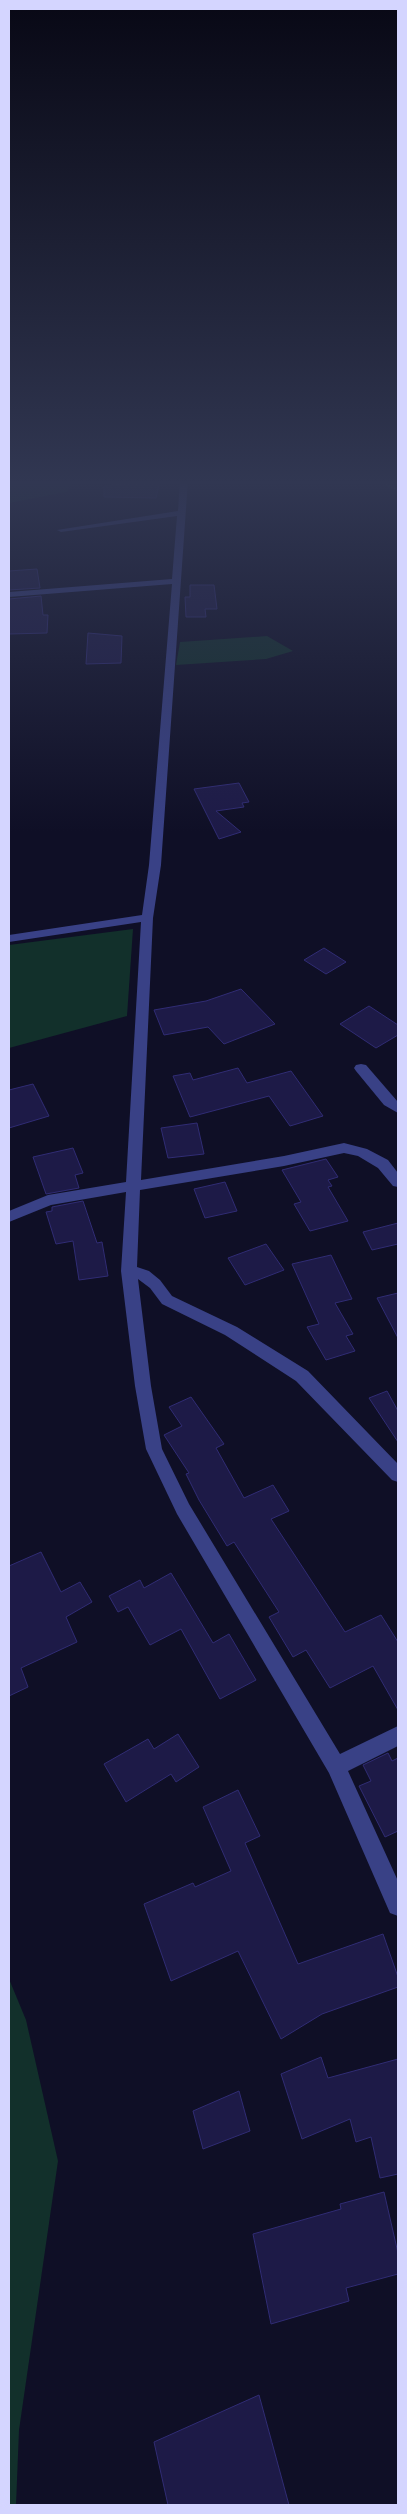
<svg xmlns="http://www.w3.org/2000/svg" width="407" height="2514" font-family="Roboto,sans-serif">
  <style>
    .green { fill: #12302b }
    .building { fill: #1d1a47; stroke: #302c74 }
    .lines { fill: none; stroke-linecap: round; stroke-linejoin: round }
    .path { stroke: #2db99d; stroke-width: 2; stroke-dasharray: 1 2; stroke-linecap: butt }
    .minor { fill: #394186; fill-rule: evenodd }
  </style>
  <rect width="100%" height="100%" fill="#0f0f26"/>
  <g class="green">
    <polygon points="9,480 75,480 66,492 9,503"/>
    <polygon points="267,636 293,651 266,659 176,665 180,642"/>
    <polygon points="133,929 127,1016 9,1048 9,945"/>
    <polygon points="9,1979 26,2020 58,2161 19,2430 16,2505 9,2505"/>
  </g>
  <g class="building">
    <polygon points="160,480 156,498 104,497 104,486"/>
    <polygon points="37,569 40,588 9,590 9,571"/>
    <polygon points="190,585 214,585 217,609 205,609 206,617 186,617 185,597 190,597"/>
    <polygon points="41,596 43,615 48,615 47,633 9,634 9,599"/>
    <polygon points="88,633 122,636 121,663 86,664"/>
    <polygon points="239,783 249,802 242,803 244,807 216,811 241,832 219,839 194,789"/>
    <polygon points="324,948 346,962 326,974 304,960"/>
    <polygon points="241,989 275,1024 224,1044 208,1027 164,1035 154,1010 206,1001"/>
    <polygon points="369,1006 398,1025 398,1035 376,1048 340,1024"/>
    <polygon points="238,1068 247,1083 291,1071 323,1116 290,1126 269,1096 190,1117 173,1076 190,1073 193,1080"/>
    <polygon points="33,1084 49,1116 9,1128 9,1090"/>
    <polygon points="197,1123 204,1154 168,1158 161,1128"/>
    <polygon points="73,1148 83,1173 75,1175 79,1188 46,1194 33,1157"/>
    <polygon points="326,1159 338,1177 328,1180 332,1186 328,1187 348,1221 310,1231 294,1204 301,1202 282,1170"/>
    <polygon points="225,1182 237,1211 205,1218 194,1189"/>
    <polygon points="83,1201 97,1243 102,1242 108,1276 79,1280 73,1241 56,1244 46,1212 52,1211 52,1207"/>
    <polygon points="398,1223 398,1244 372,1250 363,1232"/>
    <polygon points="266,1244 284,1270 245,1285 228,1258"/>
    <polygon points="331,1255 352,1299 335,1303 353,1334 346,1336 355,1351 326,1360 307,1327 319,1324 292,1264"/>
    <polygon points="398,1293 398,1338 377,1298"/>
    <polygon points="387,1391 398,1411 398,1442 369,1398"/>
    <polygon points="191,1397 224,1444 216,1448 244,1498 273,1485 289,1511 271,1519 345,1632 381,1615 398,1642 398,1710 373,1666 330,1688 306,1650 293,1657 269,1617 279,1612 234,1542 227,1546 199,1500 186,1474 189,1473 164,1435 182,1426 169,1407"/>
    <polygon points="41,1552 61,1592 80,1582 92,1602 66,1617 77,1642 21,1668 28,1687 9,1696 9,1566"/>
    <polygon points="171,1573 213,1643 229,1634 256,1680 220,1699 181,1629 150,1645 128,1607 118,1612 109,1596 140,1580 144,1588"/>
    <polygon points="178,1734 199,1767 176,1782 171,1774 126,1802 104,1764 148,1739 154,1749"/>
    <polygon points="388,1753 392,1761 398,1758 398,1831 385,1837 359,1786 371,1781 363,1765"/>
    <polygon points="238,1790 260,1836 245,1843 298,1964 383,1934 398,1977 398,1987 322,2014 281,2039 238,1951 171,1981 144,1904 193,1883 195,1887 231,1871 203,1807"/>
    <polygon points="321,2057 328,2078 398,2059 398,2174 380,2178 371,2137 356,2142 350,2119 302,2139 281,2074"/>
    <polygon points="239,2091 250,2131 203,2149 193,2111"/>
    <polygon points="384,2192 398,2253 398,2274 346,2288 349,2301 271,2324 253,2234 341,2209 340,2204"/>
    <polygon points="259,2395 289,2505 168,2505 154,2442"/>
  </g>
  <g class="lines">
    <polyline class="path" points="378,480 398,490"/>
    <g class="minor">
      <polygon points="180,480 188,480 161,865 153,918 141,1180 284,1156 344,1143 367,1149 388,1160 398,1173 398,1187 393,1186 378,1168 358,1156 344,1153 284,1166 140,1190 137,1267 149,1271 160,1280 172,1296 237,1327 308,1371 398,1464 398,1482 392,1480 296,1381 225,1335 162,1304 150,1288 138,1279 151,1386 162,1449 189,1504 340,1754 398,1726 398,1746 348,1771 398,1881 398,1916 390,1913 329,1773 177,1514 146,1449 135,1386 121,1271 126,1192 51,1205 9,1222 9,1211 48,1195 126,1182 141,922 9,942 9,935 142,915 149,865 172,584 9,597 9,592 172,579 177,516 61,532 57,530 178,511"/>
      <polygon points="361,1064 366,1065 398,1102 398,1113 384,1105 356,1071 354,1068 356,1065"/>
    </g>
  </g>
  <linearGradient id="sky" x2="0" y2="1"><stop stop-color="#080815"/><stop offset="0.58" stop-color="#313752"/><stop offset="1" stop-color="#313752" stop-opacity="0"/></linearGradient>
  <rect width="407" height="832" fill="url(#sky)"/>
  <rect width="407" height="2514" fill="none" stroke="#d4d5ff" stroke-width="20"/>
</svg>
